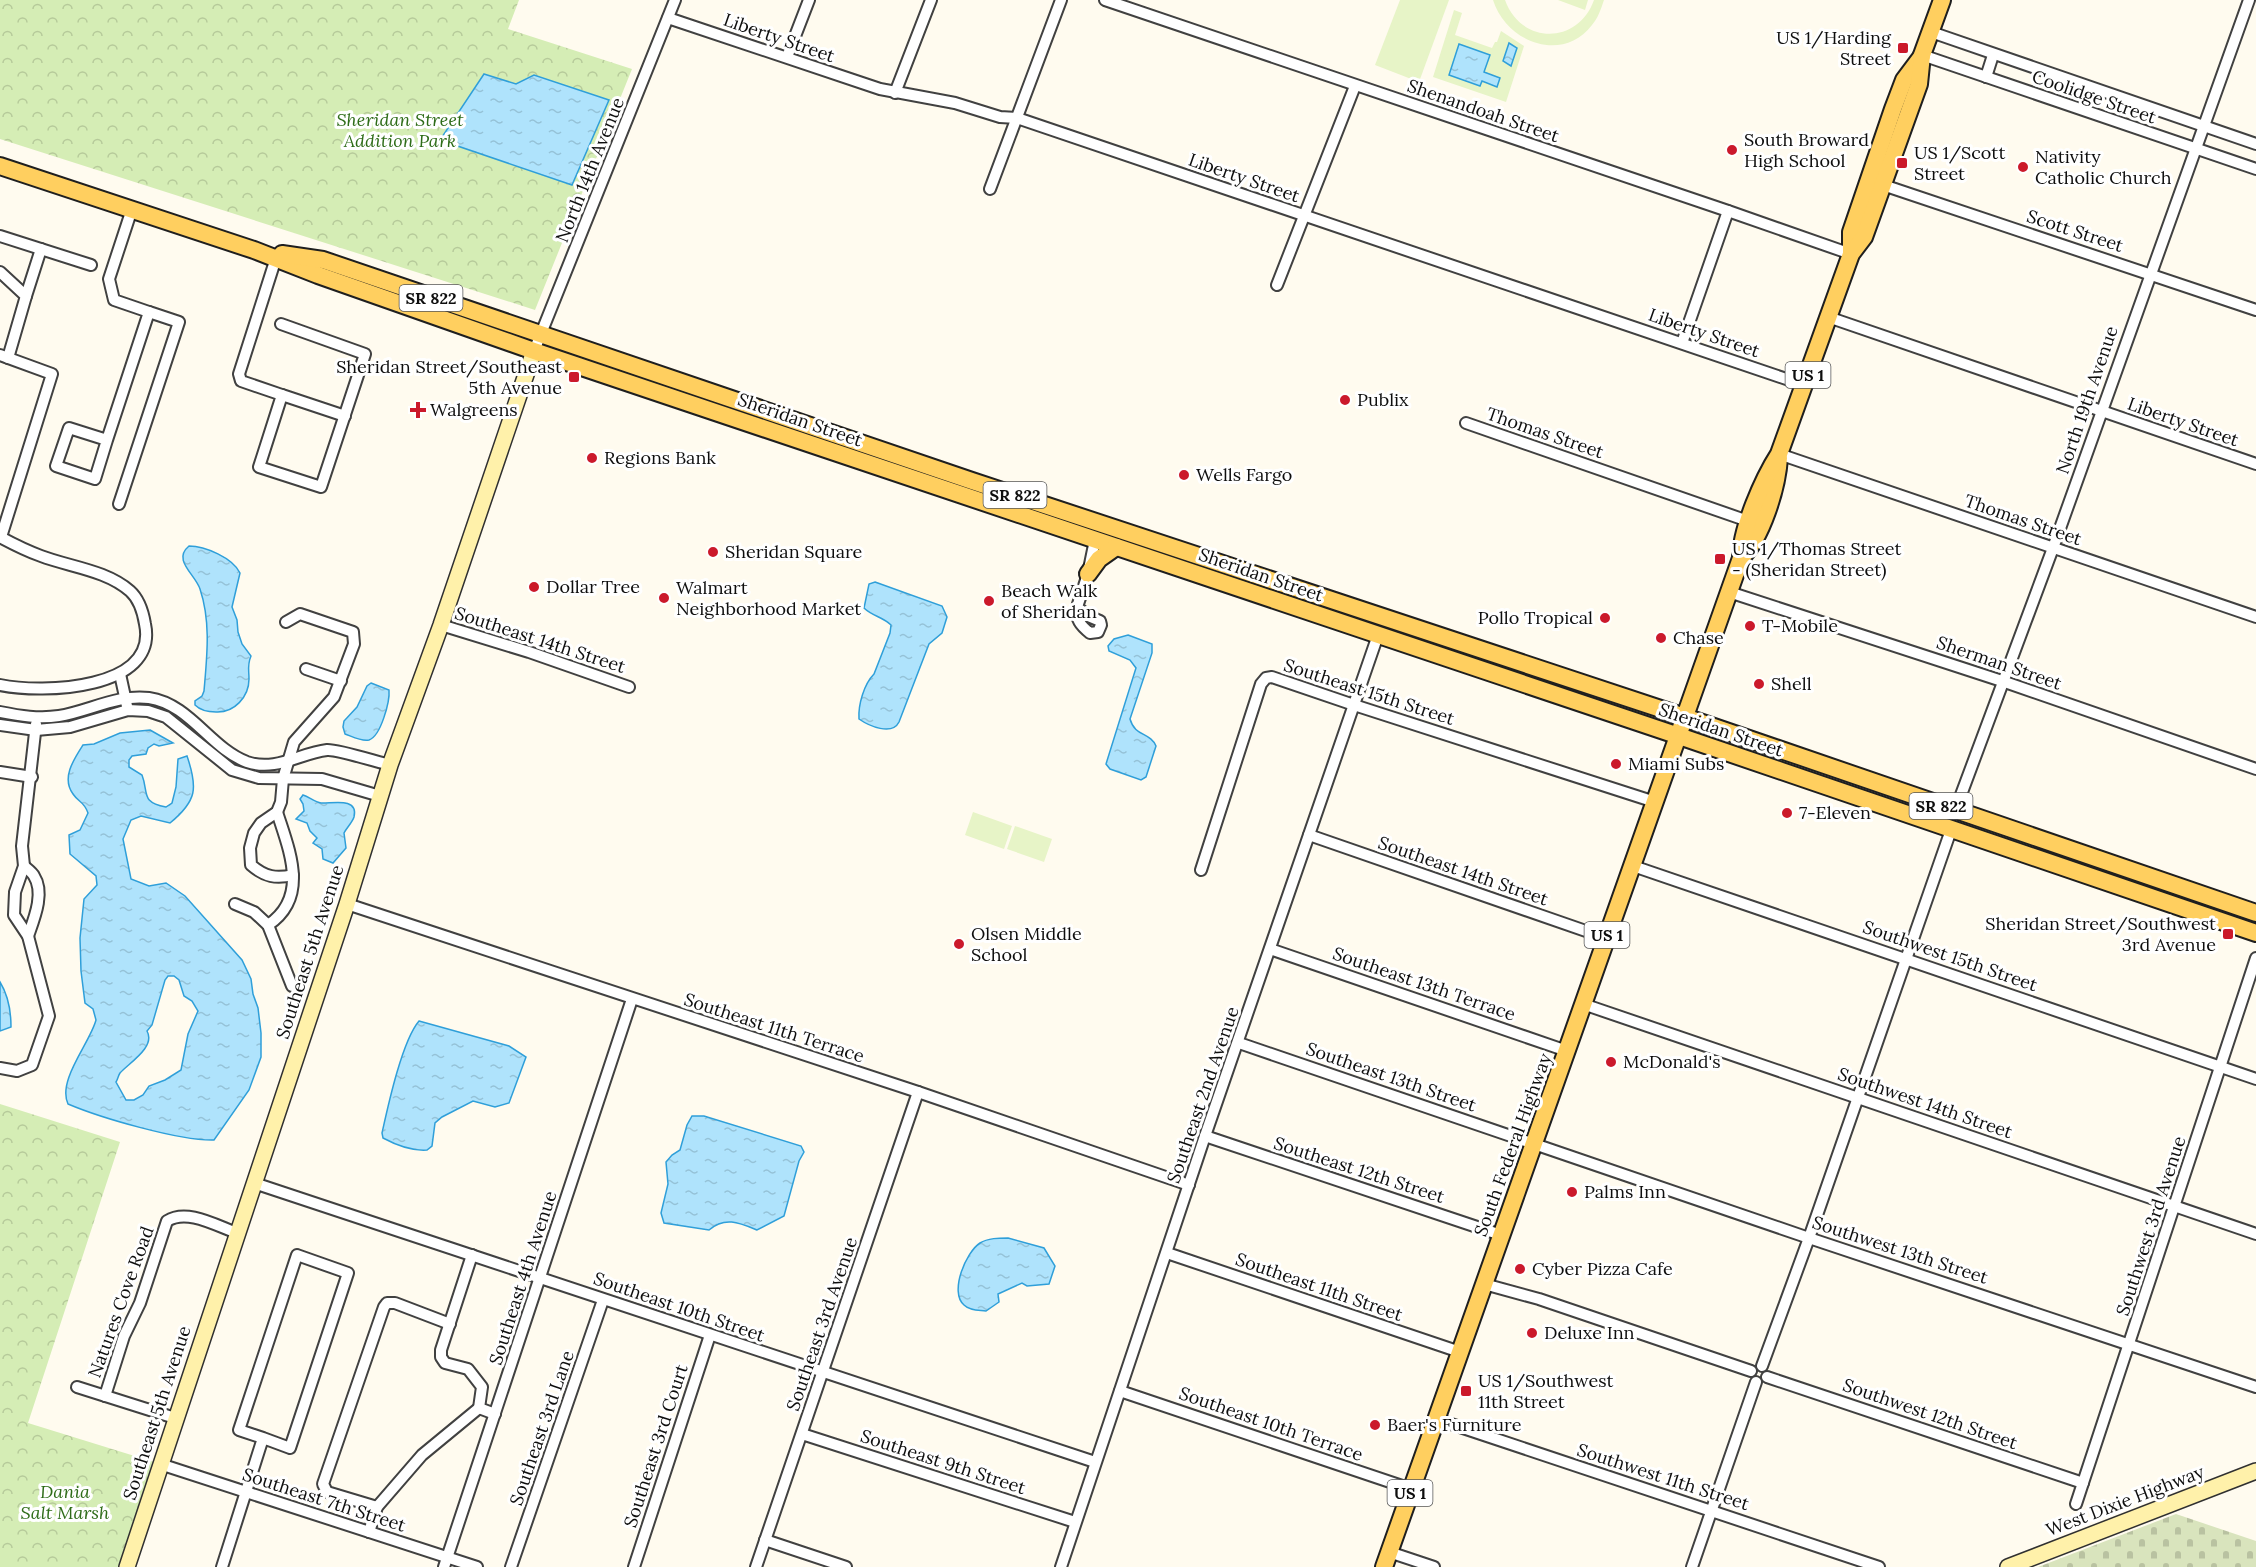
<svg xmlns="http://www.w3.org/2000/svg" width="2256" height="1567" font-family="Lora,serif">
  <style>
    .cemetery { fill: url(#cemetery-stones) }
    .park { fill: url(#park-crowns) }
    .pitch { fill: #e7f4c7 }
    .water { fill: url(#water-ripples); stroke: #2f9fd9; stroke-width: 1.5; fill-rule: evenodd }
    .lines { fill: none; stroke-linecap: round; stroke-linejoin: round }
    .street-casing { stroke: #414141; stroke-width: 14 }
    .secondary-casing { stroke: #303030; stroke-width: 18 }
    .primary-casing { stroke: #1f1f1f; stroke-width: 20 }
    .street { stroke: #fff; stroke-width: 10 }
    .secondary { stroke: #fff1aa; stroke-width: 15 }
    .primary { stroke: #ffcf5f; stroke-width: 16 }
    .poi-dot { fill: #cb192b; stroke: #fff; stroke-width: 2 }
    .labels { text-anchor: middle; stroke-width: 6; stroke-linejoin: round; paint-order: stroke }
    .shield { fill: #fff; stroke: #565656; stroke-width: 1.5 }
    .shield-label { font-size: 16px; font-weight: bold; fill: #0e0e0e }
    .street-label { font-size: 18px; fill: #0e0e0e; stroke: #fff }
    .poi-label { font-size: 18px; fill: #0e0e0e; stroke: #fff; text-anchor: start }
    .park-label { font-size: 18px; font-style: italic; fill: #2e6c18; stroke: #fff }
  </style>
  <defs>
    <pattern id="cemetery-stones" width="16" height="16" patternUnits="userSpaceOnUse" patternTransform="scale(1.5)"><rect width="16" height="16" fill="#d9e4bd"/><path d="M2 7V4a2 2 0 0 1 4 0v3zM10 15v-3a2 2 0 0 1 4 0v3z" fill="#b9c2a1"/></pattern>
    <pattern id="park-crowns" width="20" height="18" patternUnits="userSpaceOnUse" patternTransform="scale(1.5)"><rect width="20" height="18" fill="#d5edb5"/><path d="M2 6a3 3 0 1 1 6 0M12 15a3 3 0 1 1 6 0" fill="none" stroke="#b6ca9a"/></pattern>
    <pattern id="water-ripples" width="26" height="14" patternUnits="userSpaceOnUse" patternTransform="scale(1.5)"><rect width="26" height="14" fill="#afe3fc"/><path d="M2 4q2-2 4 0t4 0M15 11q2-2 4 0t4 0" fill="none" stroke="#95c2d7"/></pattern>
  </defs>
  <rect width="100%" height="100%" fill="#fffbef"/>
  <polygon class="cemetery" points="2176,1514 2256,1541 2256,1567 2038,1567"/>
  <g class="park">
    <polygon points="0,0 519,0 508,29 632,69 535,310 0,139"/>
    <polygon points="0,1104 120,1142 28,1423 154,1462 119,1567 0,1567"/>
  </g>
  <g class="pitch">
    <polygon points="1400,0 1449,0 1419,82 1375,65"/>
    <path d="M 1493,0 L 1505,0 C 1521,45 1578,45 1594,0 L 1604,0 C 1601,9 1598,18 1592,25 C 1562,64 1506,42 1493,0 Z"/>
    <polygon points="1558,0 1588,0 1585,10"/>
    <polygon points="1454,10 1462,13 1455,35 1492,48 1495,42 1497,42 1501,31 1524,46 1506,102 1433,77"/>
    <polygon points="973,812 1012,826 1004,849 965,835"/>
    <polygon points="1015,826 1052,839 1044,862 1007,849"/>
  </g>
  <g class="water">
    <polygon points="1509,43 1517,48 1511,66 1503,61"/>
    <polygon points="1459,44 1490,55 1484,72 1500,78 1497,87 1482,81 1480,86 1449,75"/>
    <polygon points="484,74 516,84 534,75 609,100 572,185 440,140"/>
    <path d="M 189,546 C 205,546 233,558 240,573 L 232,607 L 237,620 L 238,632 L 242,644 L 251,656 C 247,665 249,670 249,679 C 249,697 234,713 216,712 C 208,712 201,711 195,705 L 195,701 L 202,696 L 204,691 C 207,656 211,622 200,589 C 195,574 172,560 189,546 Z"/>
    <path d="M 875,582 L 942,606 L 947,617 L 942,633 L 929,644 L 899,722 C 892,736 869,726 859,719 C 858,705 864,684 874,674 L 890,633 L 891,625 C 883,617 872,616 864,608 L 869,584 Z"/>
    <path d="M 1128,635 L 1152,644 L 1152,653 L 1130,719 C 1135,737 1150,732 1156,746 L 1146,777 L 1141,780 L 1110,769 L 1106,764 L 1136,668 L 1130,660 L 1109,651 L 1108,646 L 1114,639 Z"/>
    <path d="M 371,683 L 389,690 C 390,701 381,736 369,740 C 362,742 351,736 345,734 L 343,727 L 344,721 L 357,707 L 367,686 Z"/>
    <path d="M 150,730 L 173,743 L 159,746 L 154,744 L 148,748 L 146,754 L 132,756 L 129,760 L 129,767 L 142,775 C 149,793 140,802 166,807 L 172,803 L 176,787 L 178,759 L 187,756 C 198,788 197,801 170,823 L 141,816 L 131,820 L 123,839 L 131,879 L 149,886 L 166,883 L 185,896 L 242,960 L 251,979 L 253,994 L 258,1008 L 261,1033 L 261,1057 L 249,1090 L 214,1140 C 180,1141 101,1118 68,1104 C 57,1080 90,1043 96,1020 L 93,1009 L 85,1003 L 81,971 L 80,938 L 84,899 L 97,885 L 96,876 L 70,854 L 69,835 L 80,830 L 88,813 C 84,801 79,803 73,794 C 61,778 74,759 83,745 L 94,744 L 120,733 ZM 168,976 L 174,976 L 179,980 L 184,996 L 192,1001 L 198,1011 L 188,1034 L 181,1070 L 165,1080 L 149,1086 L 143,1095 L 134,1100 L 126,1100 L 116,1082 C 118,1079 118,1076 120,1073 C 129,1063 156,1047 147,1031 L 152,1025 L 165,980 Z"/>
    <path d="M 303,795 C 309,797 315,802 321,803 C 330,804 359,796 354,817 C 352,823 347,827 344,833 L 346,848 L 333,863 L 323,859 L 322,849 L 313,843 L 317,838 L 310,831 L 307,823 L 296,819 L 304,811 L 303,804 L 300,799 Z"/>
    <path d="M 0,982 C 8,995 11,1011 11,1027 L 0,1031 Z"/>
    <path d="M 419,1021 L 509,1046 L 526,1057 L 509,1103 L 495,1107 L 473,1101 L 442,1117 L 435,1123 L 432,1146 L 427,1150 C 413,1151 396,1145 383,1138 L 382,1133 C 388,1106 402,1041 419,1021 Z"/>
    <path d="M 692,1116 L 704,1116 L 801,1146 L 804,1152 L 799,1161 L 784,1216 L 757,1230 C 740,1223 725,1216 709,1230 L 664,1223 L 661,1213 L 668,1184 L 666,1162 L 672,1155 L 680,1150 L 687,1125 Z"/>
    <path d="M 1008,1238 L 1044,1248 L 1055,1266 L 1049,1284 L 1027,1286 L 1022,1283 L 998,1294 L 999,1302 L 986,1311 C 979,1310 970,1311 964,1305 C 949,1292 966,1252 980,1243 C 988,1238 999,1238 1008,1238 Z"/>
  </g>
  <g class="lines">
    <g class="street-casing">
      <g id="street">
        <polyline points="1105,0 1728,211 1851,254"/>
        <polyline points="668,18 880,89 955,103 1000,117 1017,118 1804,385"/>
        <polyline points="1931,32 2256,144"/>
        <polyline points="1922,55 2256,169"/>
        <polyline points="787,57 809,0"/>
        <polyline points="1986,77 1993,55"/>
        <polyline points="895,93 931,0"/>
        <polyline points="1883,185 2256,310"/>
        <polyline points="990,189 1061,0"/>
        <polyline points="0,236 91,265"/>
        <polyline points="276,258 239,374 241,381 282,395 259,467 321,487 365,354 281,324"/>
        <polyline points="0,272 26,296 8,358"/>
        <polyline points="1277,285 1355,86"/>
        <polyline points="26,296 41,249"/>
        <polyline points="1828,317 2256,464"/>
        <polyline points="1682,343 1728,211"/>
        <polyline points="534,351 675,0"/>
        <polyline points="0,355 52,374 1,537"/>
        <polyline points="282,395 345,416"/>
        <polyline points="1466,423 1748,521"/>
        <polyline points="107,440 95,479 56,466 69,428 107,440 149,312 114,300 109,279 132,209"/>
        <polyline points="1779,454 2256,617"/>
        <polyline points="119,504 179,322 149,312"/>
        <path d="M 0,537 C 13,544 27,551 41,556 C 70,567 106,570 130,591 C 139,599 143,612 145,624 C 159,690 42,694 0,685"/>
        <polyline points="1729,592 2002,681 2256,769"/>
        <path d="M 1077,607 L 1088,616 L 1100,621 L 1101,625 L 1098,632 L 1090,633 C 1081,626 1075,619 1077,607 L 1088,574 L 1095,540"/>
        <path d="M 286,622 L 300,614 L 353,632 L 354,644 L 334,697 L 294,742 L 283,779 L 281,802 L 277,812 L 261,823 L 254,833 L 250,848 L 251,865 C 265,877 276,879 293,875"/>
        <polyline points="441,625 529,652 629,687"/>
        <polyline points="306,669 341,681"/>
        <polyline points="120,674 127,706"/>
        <path d="M 0,712 C 20,716 39,719 59,716 C 89,711 118,694 149,698 C 190,704 210,748 247,762 C 276,772 300,753 327,750 C 337,749 377,762 390,765"/>
        <polyline points="0,725 36,730 70,727 128,710 148,711 166,717 232,770 259,778 322,779 380,796"/>
        <polyline points="0,772 32,777"/>
        <polyline points="1955,811 2053,548 2249,0"/>
        <polyline points="1309,835 1606,938"/>
        <path d="M 24,866 C 27,869 32,872 34,876 C 45,893 34,919 28,936"/>
        <polyline points="1633,866 2256,1079"/>
        <polyline points="1201,870 1261,684 1266,678 1272,677 1354,705 1655,802"/>
        <polyline points="235,904 254,912 268,925 292,986"/>
        <polyline points="347,904 918,1092 1189,1185"/>
        <path d="M 268,925 C 310,897 289,850 277,812"/>
        <polyline points="1270,949 1567,1051"/>
        <polyline points="1583,1004 2256,1234"/>
        <polyline points="1239,1043 1809,1238 2256,1387"/>
        <polyline points="0,1068 17,1071 32,1065 49,1016 28,936 14,915 15,892 24,866 22,846 36,724"/>
        <polyline points="1205,1136 1501,1235"/>
        <polyline points="254,1183 1095,1462"/>
        <polyline points="1167,1253 1460,1352"/>
        <polyline points="472,1255 441,1350 441,1357 445,1363 468,1369 482,1387 479,1408 495,1414"/>
        <polyline points="1484,1284 1539,1299 1751,1371"/>
        <polyline points="1762,1366 1809,1238 1951,830"/>
        <polyline points="1767,1377 2083,1483"/>
        <polyline points="77,1387 175,1418"/>
        <polyline points="1120,1391 1411,1489"/>
        <path d="M 105,1396 L 124,1336 L 140,1303 L 167,1221 C 187,1208 217,1226 237,1233"/>
        <polyline points="1436,1419 1879,1567"/>
        <polyline points="802,1434 1075,1522"/>
        <polyline points="160,1464 477,1567"/>
        <polyline points="2076,1504 2256,958"/>
        <polyline points="377,1507 327,1492 323,1484 384,1307 387,1303 395,1303 450,1324"/>
        <polyline points="369,1532 377,1507 422,1455 479,1408"/>
        <polyline points="765,1540 846,1567"/>
        <polyline points="1389,1552 1434,1567"/>
        <polyline points="222,1567 263,1438 239,1430 297,1255 348,1273 290,1448 263,1438"/>
        <polyline points="444,1567 632,999"/>
        <polyline points="511,1567 603,1300"/>
        <polyline points="634,1567 710,1335"/>
        <polyline points="756,1567 918,1092"/>
        <polyline points="1061,1567 1205,1136 1378,635"/>
        <polyline points="1692,1567 1756,1382"/>
      </g>
    </g>
    <g class="secondary-casing">
      <g id="secondary">
        <polyline points="127,1567 347,904 390,765 441,625 534,351"/>
        <polyline points="2008,1567 2256,1471"/>
      </g>
    </g>
    <g class="primary-casing">
      <g id="primary">
        <polyline points="0,166 254,250 318,275 534,351 1679,736 2256,933"/>
        <polyline points="282,254 323,260 972,481 1685,717 2256,913"/>
        <polyline points="1851,254 1851,232 1893,109 1904,80 1922,56"/>
        <path d="M 1741,558 C 1762,537 1777,488 1779,458"/>
        <polyline points="1088,574 1099,559 1116,547"/>
        <path d="M 1384,1567 L 1741,558 C 1741,529 1763,479 1779,454 L 1851,254 L 1864,237 L 1919,84 L 1922,55 L 1942,0"/>
      </g>
    </g>
    <use href="#street" class="street"/>
    <use href="#secondary" class="secondary"/>
    <use href="#primary" class="primary"/>
  </g>
  <g class="poi-dot">
    <rect x="1897" y="42" width="12" height="12" rx="3"/>
    <circle cx="1732" cy="150" r="6"/>
    <rect x="1896" y="157" width="12" height="12" rx="3"/>
    <circle cx="2023" cy="167" r="6"/>
    <rect x="568" y="371" width="12" height="12" rx="3"/>
    <circle cx="1345" cy="400" r="6"/>
    <path d="M415 401h6v6h6v6h-6v6h-6v-6h-6v-6h6z"/>
    <circle cx="592" cy="458" r="6"/>
    <circle cx="1184" cy="475" r="6"/>
    <circle cx="713" cy="552" r="6"/>
    <rect x="1714" y="553" width="12" height="12" rx="3"/>
    <circle cx="534" cy="587" r="6"/>
    <circle cx="664" cy="598" r="6"/>
    <circle cx="989" cy="601" r="6"/>
    <circle cx="1605" cy="618" r="6"/>
    <circle cx="1750" cy="626" r="6"/>
    <circle cx="1661" cy="638" r="6"/>
    <circle cx="1759" cy="684" r="6"/>
    <circle cx="1616" cy="764" r="6"/>
    <circle cx="1787" cy="813" r="6"/>
    <rect x="2222" y="928" width="12" height="12" rx="3"/>
    <circle cx="959" cy="944" r="6"/>
    <circle cx="1611" cy="1062" r="6"/>
    <circle cx="1572" cy="1192" r="6"/>
    <circle cx="1520" cy="1269" r="6"/>
    <circle cx="1532" cy="1333" r="6"/>
    <rect x="1460" y="1385" width="12" height="12" rx="3"/>
    <circle cx="1375" cy="1425" r="6"/>
  </g>
  <g class="labels">
    <g class="shield">
      <rect x="399.5" y="285" width="63" height="26" rx="4.5"/>
      <rect x="1785.5" y="362" width="45" height="26" rx="4.5"/>
      <rect x="983.5" y="482" width="63" height="26" rx="4.5"/>
      <rect x="1909.5" y="793" width="63" height="26" rx="4.5"/>
      <rect x="1584.5" y="922" width="45" height="26" rx="4.5"/>
      <rect x="1387.5" y="1480" width="45" height="26" rx="4.5"/>
    </g>
    <g class="shield-label">
      <text x="431" y="304">SR 822</text>
      <text x="1808" y="381">US 1</text>
      <text x="1015" y="501">SR 822</text>
      <text x="1941" y="812">SR 822</text>
      <text x="1607" y="941">US 1</text>
      <text x="1410" y="1499">US 1</text>
    </g>
    <g class="street-label">
      <text transform="translate(779 38) rotate(19)" y="6">Liberty Street</text>
      <text transform="translate(2094 97) rotate(19)" y="6">Coolidge Street</text>
      <text transform="translate(1483 111) rotate(19)" y="6">Shenandoah Street</text>
      <text transform="translate(590 170) rotate(-68)" y="6">North 14th Avenue</text>
      <text transform="translate(1244 178) rotate(19)" y="6">Liberty Street</text>
      <text transform="translate(2075 231) rotate(18)" y="6">Scott Street</text>
      <text transform="translate(1704 333) rotate(19)" y="6">Liberty Street</text>
      <text transform="translate(2087 400) rotate(-71)" y="6">North 19th Avenue</text>
      <text transform="translate(800 420) rotate(19)" y="6">Sheridan Street</text>
      <text transform="translate(2183 422) rotate(19)" y="6">Liberty Street</text>
      <text transform="translate(1545 433) rotate(19)" y="6">Thomas Street</text>
      <text transform="translate(2023 520) rotate(19)" y="6">Thomas Street</text>
      <text transform="translate(1261 575) rotate(19)" y="6">Sheridan Street</text>
      <text transform="translate(540 640) rotate(18)" y="6">Southeast 14th Street</text>
      <text transform="translate(1999 663) rotate(19)" y="6">Sherman Street</text>
      <text transform="translate(1369 692) rotate(18)" y="6">Southeast 15th Street</text>
      <text transform="translate(1721 730) rotate(19)" y="6">Sheridan Street</text>
      <text transform="translate(1463 871) rotate(19)" y="6">Southeast 14th Street</text>
      <text transform="translate(310 952) rotate(-72)" y="6">Southeast 5th Avenue</text>
      <text transform="translate(1950 956) rotate(19)" y="6">Southwest 15th Street</text>
      <text transform="translate(1424 984) rotate(19)" y="6">Southeast 13th Terrace</text>
      <text transform="translate(774 1028) rotate(18)" y="6">Southeast 11th Terrace</text>
      <text transform="translate(1391 1077) rotate(19)" y="6">Southeast 13th Street</text>
      <text transform="translate(1203 1095) rotate(-71)" y="6">Southeast 2nd Avenue</text>
      <text transform="translate(1925 1103) rotate(19)" y="6">Southwest 14th Street</text>
      <text transform="translate(1513 1145) rotate(-70)" y="6">South Federal Highway</text>
      <text transform="translate(1359 1170) rotate(18)" y="6">Southeast 12th Street</text>
      <text transform="translate(2151 1226) rotate(-72)" y="6">Southwest 3rd Avenue</text>
      <text transform="translate(1900 1250) rotate(18)" y="6">Southwest 13th Street</text>
      <text transform="translate(523 1278) rotate(-72)" y="6">Southeast 4th Avenue</text>
      <text transform="translate(1319 1287) rotate(19)" y="6">Southeast 11th Street</text>
      <text transform="translate(121 1302) rotate(-70)" y="6">Natures Cove Road</text>
      <text transform="translate(679 1307) rotate(19)" y="6">Southeast 10th Street</text>
      <text transform="translate(822 1324) rotate(-71)" y="6">Southeast 3rd Avenue</text>
      <text transform="translate(157 1413) rotate(-72)" y="6">Southeast 5th Avenue</text>
      <text transform="translate(1930 1414) rotate(19)" y="6">Southwest 12th Street</text>
      <text transform="translate(1271 1424) rotate(19)" y="6">Southeast 10th Terrace</text>
      <text transform="translate(542 1428) rotate(-71)" y="6">Southeast 3rd Lane</text>
      <text transform="translate(656 1446) rotate(-72)" y="6">Southeast 3rd Court</text>
      <text transform="translate(943 1462) rotate(18)" y="6">Southeast 9th Street</text>
      <text transform="translate(1663 1477) rotate(18)" y="6">Southwest 11th Street</text>
      <text transform="translate(324 1500) rotate(18)" y="6">Southeast 7th Street</text>
      <text transform="translate(2125 1501) rotate(-21)" y="6">West Dixie Highway</text>
    </g>
    <g class="poi-label">
      <text x="1891" y="44" text-anchor="end">US 1/Harding<tspan x="1891" dy="21">Street</tspan></text>
      <text x="1744" y="146">South Broward<tspan x="1744" dy="21">High School</tspan></text>
      <text x="1914" y="159">US 1/Scott<tspan x="1914" dy="21">Street</tspan></text>
      <text x="2035" y="163">Nativity<tspan x="2035" dy="21">Catholic Church</tspan></text>
      <text x="562" y="373" text-anchor="end">Sheridan Street/Southeast<tspan x="562" dy="21">5th Avenue</tspan></text>
      <text x="1357" y="406">Publix</text>
      <text x="430" y="416">Walgreens</text>
      <text x="604" y="464">Regions Bank</text>
      <text x="1196" y="481">Wells Fargo</text>
      <text x="1732" y="555">US 1/Thomas Street<tspan x="1732" dy="21">- (Sheridan Street)</tspan></text>
      <text x="725" y="558">Sheridan Square</text>
      <text x="546" y="593">Dollar Tree</text>
      <text x="676" y="594">Walmart<tspan x="676" dy="21">Neighborhood Market</tspan></text>
      <text x="1001" y="597">Beach Walk<tspan x="1001" dy="21">of Sheridan</tspan></text>
      <text x="1593" y="624" text-anchor="end">Pollo Tropical</text>
      <text x="1762" y="632">T-Mobile</text>
      <text x="1673" y="644">Chase</text>
      <text x="1771" y="690">Shell</text>
      <text x="1628" y="770">Miami Subs</text>
      <text x="1799" y="819">7-Eleven</text>
      <text x="2216" y="930" text-anchor="end">Sheridan Street/Southwest<tspan x="2216" dy="21">3rd Avenue</tspan></text>
      <text x="971" y="940">Olsen Middle<tspan x="971" dy="21">School</tspan></text>
      <text x="1623" y="1068">McDonald's</text>
      <text x="1584" y="1198">Palms Inn</text>
      <text x="1532" y="1275">Cyber Pizza Cafe</text>
      <text x="1544" y="1339">Deluxe Inn</text>
      <text x="1478" y="1387">US 1/Southwest<tspan x="1478" dy="21">11th Street</tspan></text>
      <text x="1387" y="1431">Baer's Furniture</text>
    </g>
    <g class="park-label">
      <text x="400" y="126">Sheridan Street<tspan x="400" dy="21">Addition Park</tspan></text>
      <text x="65" y="1498">Dania<tspan x="65" dy="21">Salt Marsh</tspan></text>
    </g>
  </g>
</svg>
